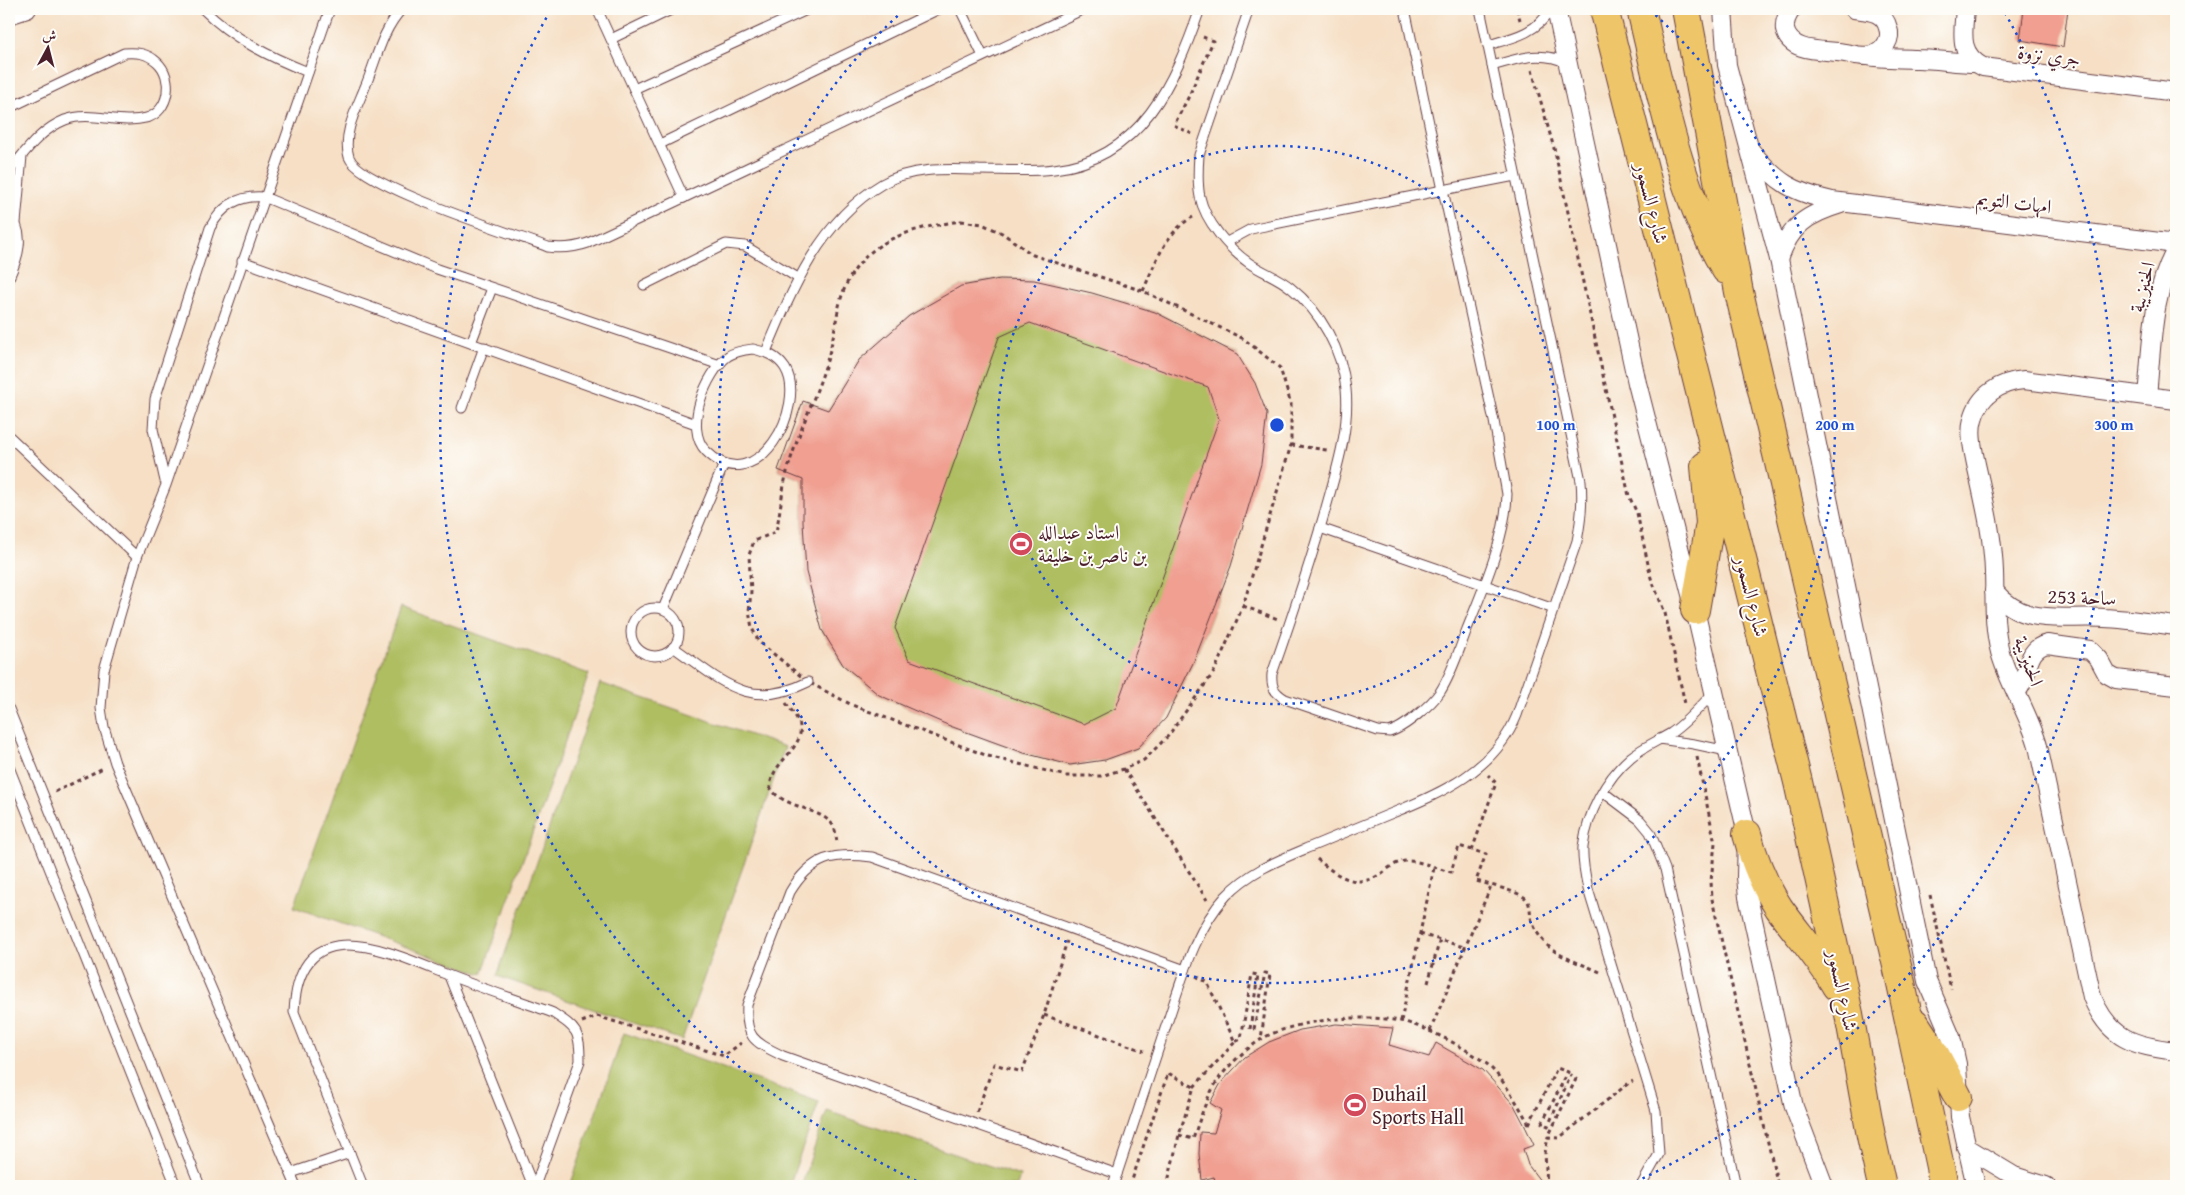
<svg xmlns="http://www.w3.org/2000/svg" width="2185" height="1195" font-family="'Gentium Book Plus',Amiri,serif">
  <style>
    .green { fill: #aebe61; stroke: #7c6e46 }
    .building { fill: #f09f90; fill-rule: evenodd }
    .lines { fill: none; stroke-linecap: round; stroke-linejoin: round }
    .service-casing { stroke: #643c42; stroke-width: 11 }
    .minor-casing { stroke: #643c42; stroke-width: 20 }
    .primary-casing { stroke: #643c42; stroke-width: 30 }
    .path { stroke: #643c42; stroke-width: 3; stroke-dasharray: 4 4; stroke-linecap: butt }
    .service { stroke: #fff; stroke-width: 9 }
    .minor { stroke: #fff; stroke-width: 18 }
    .primary { stroke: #eec569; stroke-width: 28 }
    .ring { fill: none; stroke: #1d4ed8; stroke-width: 2.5; stroke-dasharray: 2.5 5 }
    .labels { text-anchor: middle; stroke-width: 4; stroke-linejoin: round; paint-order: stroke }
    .street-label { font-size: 20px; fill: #4a1f2b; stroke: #fdfcf7 }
    .poi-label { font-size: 20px; fill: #4a1f2b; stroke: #fdfcf7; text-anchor: start }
    .centre { fill: #1d4ed8; stroke: #fdfcf7; stroke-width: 2.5 }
    .ring-label { font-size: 15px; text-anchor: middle; font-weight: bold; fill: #1d4ed8; stroke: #fdfcf7; stroke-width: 4; stroke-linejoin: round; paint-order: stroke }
  </style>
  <rect width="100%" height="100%" fill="#fdfcf7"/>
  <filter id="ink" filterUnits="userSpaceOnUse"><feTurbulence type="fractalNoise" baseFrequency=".02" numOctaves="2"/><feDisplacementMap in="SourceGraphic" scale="10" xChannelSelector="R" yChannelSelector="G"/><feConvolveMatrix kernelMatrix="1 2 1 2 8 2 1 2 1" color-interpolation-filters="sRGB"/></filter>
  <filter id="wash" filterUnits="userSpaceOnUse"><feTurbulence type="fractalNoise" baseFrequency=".0096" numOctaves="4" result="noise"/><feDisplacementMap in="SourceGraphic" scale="20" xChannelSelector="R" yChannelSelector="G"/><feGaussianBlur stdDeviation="1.12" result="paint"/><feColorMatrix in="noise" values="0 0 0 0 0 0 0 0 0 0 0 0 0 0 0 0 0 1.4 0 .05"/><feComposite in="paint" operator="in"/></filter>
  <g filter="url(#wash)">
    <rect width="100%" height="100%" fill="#f6dfc5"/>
    <g class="green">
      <polygon points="1000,279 1034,280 1092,293 1155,312 1237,354 1231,566 1194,661 1166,718 1138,748 1105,760 1070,765 1024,753 950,726 879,695 843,665 822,630 806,572 803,522 803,480 778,470 803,401 828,410 859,360 909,316 961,286"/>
      <polygon points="401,607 589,674 482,974 294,907"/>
      <polygon points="600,683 785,747 682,1040 497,976"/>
      <polygon points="624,1033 819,1102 789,1186 570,1186"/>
      <polygon points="827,1111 1020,1176 1017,1186 801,1186"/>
    </g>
    <g id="blocks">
      <g class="building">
        <polygon points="2024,9 2068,9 2063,47 2020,40"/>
        <path d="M 1000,279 L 1034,280 L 1092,293 L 1155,312 L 1237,354 L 1255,383 L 1267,414 L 1261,464 L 1231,566 L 1194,661 L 1166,718 L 1138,748 L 1105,760 L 1070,765 L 1024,753 L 950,726 L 879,695 L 843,665 L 822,630 L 806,572 L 803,522 L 803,480 L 778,470 L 803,401 L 828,410 L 859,360 L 909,316 L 961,286 ZM 1030,323 L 1208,387 L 1219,419 L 1116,708 L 1084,724 L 909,660 L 895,628 L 999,337 Z"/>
        <polygon points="1336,1024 1393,1028 1389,1045 1429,1057 1436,1043 1483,1070 1514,1105 1524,1124 1534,1145 1523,1149 1528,1165 1544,1186 1217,1186 1214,1177 1202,1180 1199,1154 1200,1132 1214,1133 1221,1110 1210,1103 1221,1083 1245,1057 1269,1042 1300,1030"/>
      </g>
    </g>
  </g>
  <g filter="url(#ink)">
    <use href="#blocks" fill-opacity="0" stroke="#643c42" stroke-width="1"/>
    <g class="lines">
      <g class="service-casing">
        <g id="service">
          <path d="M 203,9 C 233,39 270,57 308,72"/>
          <path d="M 402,9 C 382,30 376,61 365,87 C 357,107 342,135 349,157 C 359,186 514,234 548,247 C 563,249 574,248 588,243 L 1084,9"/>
          <polyline points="597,9 684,198"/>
          <polyline points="960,9 983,56"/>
          <polyline points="1405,9 1443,190 1515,176"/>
          <polyline points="611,39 673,9"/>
          <path d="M 1488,45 C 1513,38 1537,33 1551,9"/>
          <path d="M 1492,66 C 1519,58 1541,50 1567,63"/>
          <polyline points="634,89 809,9"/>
          <path d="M 9,108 L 124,53 C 137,52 147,53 157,62 C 174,77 170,112 146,118 C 119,125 91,110 65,120 C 40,130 26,151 9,171"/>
          <polyline points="660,144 939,9"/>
          <path d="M 9,215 C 27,233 18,258 9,278"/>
          <polyline points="16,223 22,156"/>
          <path d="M 1227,242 L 1251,229 L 1260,227 L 1443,190 L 1494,421 L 1507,494 C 1506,537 1483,589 1467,629 C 1459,650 1452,673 1440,692 C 1432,704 1403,729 1389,732 C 1386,732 1382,731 1378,731 L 1285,699 C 1274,692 1271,687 1272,674 C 1292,617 1311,561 1327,504 C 1337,468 1350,427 1346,389 C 1342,350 1321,312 1291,288 C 1278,277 1262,272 1249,263 C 1229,249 1205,221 1200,197 C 1197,183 1198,169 1199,155 L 1249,9"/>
          <polyline points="242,261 696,424"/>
          <polyline points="644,285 726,244 745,246 798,278"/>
          <polyline points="471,343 492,288"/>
          <path d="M 753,349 C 766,352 777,356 785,368 C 808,405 757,502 706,451 C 683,428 706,373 728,356 C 736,351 745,350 753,349 Z"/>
          <path d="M 766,352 C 792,289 821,220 882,184 C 910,167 948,169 979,170 C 1003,170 1030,172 1054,169 C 1141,160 1175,81 1200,9"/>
          <polyline points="462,408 484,347"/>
          <polyline points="9,436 137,557"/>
          <path d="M 165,481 L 153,429 L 155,399 L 210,228 C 222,205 239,195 264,197 L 437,269 L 720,365"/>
          <polyline points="1320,528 1554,609"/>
          <circle cx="655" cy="632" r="24"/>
          <polyline points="663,609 724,464"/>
          <path d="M 673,647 C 721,680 748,712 808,682"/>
          <polyline points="9,709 200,1186"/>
          <polyline points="1659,739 1694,744 1727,751"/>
          <polyline points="9,767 176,1186"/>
          <polyline points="1603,792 1640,820 1650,832 1665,869 1736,1186"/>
          <polyline points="449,976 533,1186"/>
          <polyline points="291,1173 350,1153"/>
          <path d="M 1117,1174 L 783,1056 C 755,1042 745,1039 747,1005 L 790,892 C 811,857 833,852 872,857 L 1185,970"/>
          <polyline points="296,1186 115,763 104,727 101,708 104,670 137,557 166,485 330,9"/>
          <path d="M 363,1186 L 294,1012 C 299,907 387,951 448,975 C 483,989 518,1000 553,1013 C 577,1029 580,1031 580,1061 L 535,1186"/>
          <path d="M 1113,1186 C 1130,1134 1148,1081 1165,1029 C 1181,984 1193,932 1226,896 C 1250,871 1279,860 1310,847 C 1337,836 1363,825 1390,814 C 1442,793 1495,770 1517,715 L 1577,541 C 1581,521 1583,502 1581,481 L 1480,9"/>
          <path d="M 1641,1186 L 1659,1154 L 1656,1111 L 1588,889 C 1585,875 1582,861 1583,847 C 1587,814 1606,778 1631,757 C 1643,747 1658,741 1671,733 C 1687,722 1700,707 1713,693"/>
        </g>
      </g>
      <g class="minor-casing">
        <g id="minor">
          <polyline points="1556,9 1637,383 1695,610 1747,834 1746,877 1748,897 1794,1107 1824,1186"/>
          <polyline points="1723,9 1727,65 1779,259 1927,981 1951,1037 1957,1064 1960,1117 1976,1186"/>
          <path d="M 1792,9 C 1787,15 1784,22 1785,30 C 1790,52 1820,50 1838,52 C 1849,53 1862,58 1873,55 C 1884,51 1892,39 1888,28 C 1884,11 1868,11 1854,9"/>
          <path d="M 1965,9 C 1963,33 1958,54 1983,67 L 2176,92"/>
          <polyline points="9,15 27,9"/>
          <path d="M 1867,56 C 1884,59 1900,58 1917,59 C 1937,59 1956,63 1976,63"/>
          <path d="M 1751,151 C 1777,183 1793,192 1832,201 L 2176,244"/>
          <path d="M 1779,259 C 1790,225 1808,214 1841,204"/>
          <path d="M 2147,396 C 2152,347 2151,294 2176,250"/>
          <path d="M 2176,400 L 2024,380 C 2000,382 1979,395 1973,419 C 1969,433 1973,449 1976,464 C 1984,500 1993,536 1994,572 C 1995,599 1993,625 2000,652 C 2009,685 2029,713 2038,746 L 2092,997 C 2109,1039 2134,1046 2176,1051"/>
          <path d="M 1994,591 C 2025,628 2062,615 2104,618 C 2128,619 2152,623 2176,626"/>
          <path d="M 2016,692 C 2031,677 2023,650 2047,644 L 2090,650 L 2099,659 L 2107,674 L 2116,679 L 2176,686"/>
          <polyline points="1966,1147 2014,1176 2046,1186"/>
        </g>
      </g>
      <g class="primary-casing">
        <g id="primary">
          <polyline points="1604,9 1798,782 1849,1014 1871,1136 1882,1186"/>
          <path d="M 1641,9 C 1661,94 1680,195 1726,270"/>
          <polyline points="1686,9 1739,292 1901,983 1944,1186"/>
          <polyline points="1695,610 1710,523 1705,466"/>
          <path d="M 1747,834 C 1754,860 1764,885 1779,908 C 1798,935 1820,958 1836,986"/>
          <polyline points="1915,1023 1935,1054 1958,1097"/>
        </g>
      </g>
      <g class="path">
        <polyline points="1517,9 1520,20"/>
        <polyline points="1532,70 1555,152 1629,496 1637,513 1651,578 1665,613 1685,704"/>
        <polyline points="1192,134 1174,125 1189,96 1213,41 1203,37"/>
        <path d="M 961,221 L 982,224 L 1002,233 L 1033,255 L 1143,291 L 1244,339 L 1280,368 L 1291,404 L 1291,445 L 1243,606 L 1214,672 L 1168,736 L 1144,760 L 1124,769 L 1101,776 L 1066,776 L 988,756 L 852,705 L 808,682 L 759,642 L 752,628 L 749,611 L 751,592 L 749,555 L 754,541 L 776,532 C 780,513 782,491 787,472 C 798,431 819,392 830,350 C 839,316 836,291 861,262 C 884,234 927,226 961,221 Z"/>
        <path d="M 1143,291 C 1155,264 1165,232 1193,217"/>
        <polyline points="1291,445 1327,450"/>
        <polyline points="1243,606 1278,619"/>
        <path d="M 786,703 C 791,710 798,718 800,726 C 804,749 772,761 770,787 C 780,807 818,807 832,824 C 836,829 836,837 837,843"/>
        <polyline points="1697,757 1715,843 1711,881 1712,899 1778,1186"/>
        <polyline points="1124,769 1207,900"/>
        <polyline points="55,792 103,768"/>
        <polyline points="1472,850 1496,783 1488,775"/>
        <path d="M 1317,859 C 1335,874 1355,890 1379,875 C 1388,869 1395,862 1406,861 C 1420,860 1437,869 1451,872 L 1459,846 L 1486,854 L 1476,881 C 1487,884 1516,891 1524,897 C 1532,903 1529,913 1532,921 C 1544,955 1572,959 1600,972"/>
        <polyline points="1930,895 1951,989"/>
        <polyline points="1420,934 1464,947"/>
        <polyline points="1196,976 1207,982 1235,1042 1241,1039 1252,974 1258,975 1250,1029 1254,1029 1265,973 1270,974 1261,1039"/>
        <polyline points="1428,983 1440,939"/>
        <polyline points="1044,1015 1144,1051"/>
        <polyline points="1401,1021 1434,868"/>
        <polyline points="582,1022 597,1016 724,1056 741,1043"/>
        <polyline points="1430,1031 1491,886"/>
        <polyline points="1194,1087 1235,1042"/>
        <polyline points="977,1112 994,1064 1022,1072 1044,1015 1067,941"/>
        <polyline points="1529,1124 1557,1068 1568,1072 1542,1123 1548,1126 1571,1075 1576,1079 1548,1137 1559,1138 1629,1083 1633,1081"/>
        <path d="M 1179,1135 L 1193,1139 C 1200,1119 1206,1098 1218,1080 C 1230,1063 1251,1044 1269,1035 C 1305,1019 1361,1014 1400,1021 C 1423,1025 1470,1050 1488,1065 C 1505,1081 1517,1103 1529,1124"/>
        <polyline points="1130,1186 1168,1073 1194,1087 1179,1135 1167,1186"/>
        <polyline points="1547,1186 1545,1153 1548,1137"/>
      </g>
      <use href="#service" class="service"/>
      <use href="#minor" class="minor"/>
      <use href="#primary" class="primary"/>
    </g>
  </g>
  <g class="ring">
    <circle cx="1277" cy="425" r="279"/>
    <path d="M1650 10A558 558 0 1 1 904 10"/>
    <path d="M923 1184A837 837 0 0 1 549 13M2005 13A837 837 0 0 1 1631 1184"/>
  </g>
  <defs>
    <g id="stadium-disc" transform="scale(1.25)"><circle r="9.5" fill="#d1495b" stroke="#fdfcf7"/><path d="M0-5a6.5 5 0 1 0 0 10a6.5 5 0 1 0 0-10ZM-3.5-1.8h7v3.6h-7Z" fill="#fff"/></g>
  </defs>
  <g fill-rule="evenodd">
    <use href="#stadium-disc" x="1021" y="544"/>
    <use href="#stadium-disc" x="1355" y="1105"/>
  </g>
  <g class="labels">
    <g class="street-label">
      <text transform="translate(2049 55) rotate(7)" y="7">جري نزوة</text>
      <text transform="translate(2014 202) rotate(7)" y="7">امهات التويم</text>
      <text transform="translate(1652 203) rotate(76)" y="7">شارع السمور</text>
      <text transform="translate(2142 287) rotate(-76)" y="7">الحنيزيبة</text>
      <text transform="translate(1752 596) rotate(76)" y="7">شارع السمور</text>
      <text transform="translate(2082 597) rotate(2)" y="7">ساحة 253</text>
      <text transform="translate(2029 661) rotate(70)" y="7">الحنيزيبة</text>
      <text transform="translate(1843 990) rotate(78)" y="7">شارع السمور</text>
    </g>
    <g class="poi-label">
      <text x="1038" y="539">استاد عبدالله<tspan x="1038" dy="23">بن ناصر بن خليفة</tspan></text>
      <text x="1372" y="1101">Duhail<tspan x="1372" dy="23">Sports Hall</tspan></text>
    </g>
  </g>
  <circle cx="1277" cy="425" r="8" class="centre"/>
  <g class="ring-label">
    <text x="1556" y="430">100 m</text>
    <text x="1835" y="430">200 m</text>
    <text x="2114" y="430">300 m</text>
  </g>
  <rect width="2185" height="1195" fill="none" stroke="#fdfcf7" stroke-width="30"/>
  <g transform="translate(48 48) rotate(7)" stroke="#fdfcf7" stroke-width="4" paint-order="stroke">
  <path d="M0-4L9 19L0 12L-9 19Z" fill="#4a1f2b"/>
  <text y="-8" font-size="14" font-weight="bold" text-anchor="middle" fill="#4a1f2b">ش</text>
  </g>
</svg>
